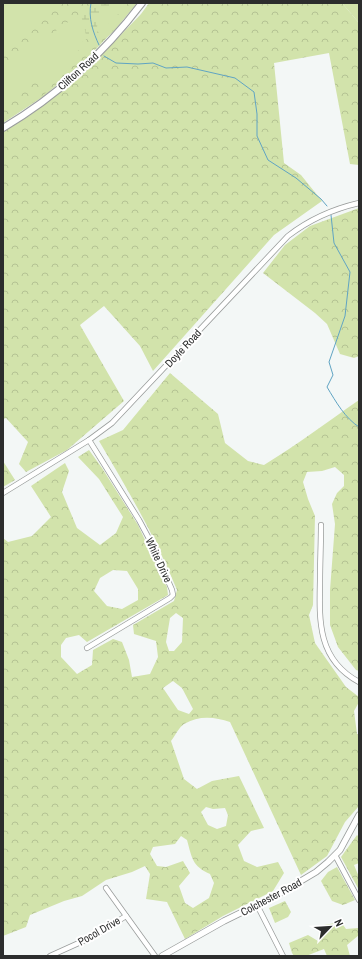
<svg xmlns="http://www.w3.org/2000/svg" width="362" height="959" font-family="'Archivo Narrow',sans-serif">
  <style>
    .green { fill: #d2e3ab }
    .forest { fill: url(#forest-crowns); fill-rule: evenodd }
    .wetland { fill: url(#wetland-marsh) }
    .lines { fill: none; stroke-linecap: round; stroke-linejoin: round }
    .stream { stroke: #60a4c3; stroke-width: 1 }
    .minor-casing { stroke: #9a9d9c; stroke-width: 6 }
    .tertiary-casing { stroke: #9a9d9c; stroke-width: 7 }
    .secondary-casing { stroke: #9a9d9c; stroke-width: 8 }
    .minor { stroke: #fff; stroke-width: 4.5 }
    .tertiary { stroke: #fff; stroke-width: 5.5 }
    .secondary { stroke: #fff; stroke-width: 6 }
    .labels { text-anchor: middle; stroke-width: 4; stroke-linejoin: round; paint-order: stroke }
    .street-label { font-size: 11px; fill: #2c2d2d; stroke: #fff }
  </style>
  <defs>
    <pattern id="forest-crowns" width="20" height="18" patternUnits="userSpaceOnUse"><rect width="20" height="18" fill="#d2e3ab"/><path d="M2 6a3 3 0 1 1 6 0M12 15a3 3 0 1 1 6 0" fill="none" stroke="#b4c393"/></pattern>
    <pattern id="wetland-marsh" width="20" height="14" patternUnits="userSpaceOnUse"><rect width="20" height="14" fill="#d2e3ab"/><path d="M1 5h8M5 5V1M11 12h8M15 12V8" fill="none" stroke="#b4c393"/></pattern>
  </defs>
  <rect width="100%" height="100%" fill="#f3f7f6"/>
  <g class="green">
    <polygon points="3,3 137,3 114,31 98,45 65,78 44,96 3,123"/>
    <polygon points="342,3 359,3 359,23"/>
  </g>
  <g class="forest">
    <path d="M 59,3 L 90,3 L 82,12 L 50,35 L 31,42 L 26,50 L 10,63 L 3,65 L 3,46 C 20,47 49,16 59,3 Z"/>
    <path d="M 128,3 L 136,3 C 100,50 54,92 3,122 L 3,105 L 16,99 L 31,84 L 36,82 L 51,81 L 57,76 L 77,53 L 81,43 L 110,23 Z"/>
    <polygon points="149,3 342,3 359,23 359,165 350,164 329,53 274,63 284,163 301,175 322,201 274,235 153,371 140,346 104,306 80,325 124,401 67,450 26,472 19,464 28,442 6,418 3,419 3,132 29,116 81,76 141,14"/>
    <polygon points="359,208 359,356 354,358 340,354 327,324 315,313 263,273 285,245 310,226"/>
    <path d="M 170,373 L 218,414 L 225,443 L 248,461 L 264,465 C 297,445 327,422 359,400 L 359,671 L 356,670 L 338,647 L 330,625 L 330,590 L 335,524 L 332,504 L 337,493 L 344,486 L 344,475 L 335,467 L 322,471 L 307,472 L 303,482 L 308,499 L 315,516 L 313,605 L 309,615 L 315,643 L 346,687 L 359,697 L 359,702 L 354,711 L 357,734 L 359,735 L 359,806 L 345,822 L 327,856 L 301,875 L 230,722 C 215,717 199,715 184,724 C 179,727 175,736 171,741 L 184,779 L 197,789 L 212,781 L 239,776 L 264,828 L 251,831 L 238,845 L 244,861 L 257,867 L 278,862 L 284,873 L 273,891 L 223,916 L 185,939 L 167,902 L 146,899 L 150,874 L 145,866 L 132,872 L 106,880 L 82,896 L 64,901 L 30,915 L 26,927 L 3,936 L 3,538 L 8,542 L 32,536 L 51,517 L 31,486 L 65,463 L 69,471 L 62,492 L 77,528 L 100,545 L 116,533 L 123,517 L 99,479 L 78,457 L 89,450 L 102,468 L 138,525 L 167,587 L 168,595 L 87,642 L 79,635 L 66,638 L 61,645 L 61,657 L 77,674 L 92,665 L 93,650 L 113,639 L 122,642 L 129,660 L 132,677 L 150,674 L 158,657 L 156,641 L 134,634 L 133,625 L 174,601 L 177,590 C 156,538 128,490 99,441 L 123,430 ZM 113,570 L 127,571 L 138,589 L 138,600 L 122,609 L 107,606 L 94,591 L 100,578 ZM 176,613 L 183,618 L 182,642 L 174,651 L 169,651 L 166,642 L 170,618 ZM 173,681 L 182,688 L 193,709 L 189,714 L 178,710 L 163,688 ZM 206,807 L 213,809 L 225,808 L 228,815 L 226,826 L 217,829 L 208,825 L 201,812 ZM 181,836 L 187,840 C 192,858 192,866 210,874 L 214,883 L 209,898 L 193,908 L 185,903 L 179,886 L 190,873 L 183,861 L 166,867 L 157,866 L 150,854 L 153,847 L 175,844 Z"/>
    <polygon points="3,461 15,480 3,487"/>
    <polygon points="357,835 359,837 359,863 354,865 359,877 359,890 341,857"/>
    <polygon points="337,867 355,900 343,905 332,901 321,881 328,872"/>
    <polygon points="285,901 291,912 288,917 275,923 269,908"/>
    <polygon points="341,922 346,929 358,928 359,935 347,945 350,956 327,956 324,949 306,956 294,956 292,953 289,943 308,935 318,941 324,936 324,925"/>
  </g>
  <path class="wetland" d="M 90,3 L 111,3 C 106,12 97,17 97,28 L 86,36 C 84,18 76,18 90,3 Z"/>
  <g class="lines">
    <g class="stream">
      <path d="M 91,3 C 88,18 93,32 99,45"/>
      <polyline points="104,56 116,63 138,64 153,63 166,68 187,67 235,78 254,92 257,114 257,136 268,160 296,178 321,199 327,206"/>
      <path d="M 331,215 L 334,243 L 350,272 L 345,316 L 329,362 L 333,375 L 327,387 C 336,402 345,418 359,427"/>
    </g>
    <g class="minor-casing">
      <g id="minor">
        <path d="M 3,493 L 89,440 L 112,423 L 288,236 C 310,219 333,209 359,203"/>
        <path d="M 321,525 C 321,544 320,562 320,581 C 319,622 318,660 359,682"/>
        <polyline points="87,648 170,598 173,595 172,590 153,546 139,520 89,440"/>
        <polyline points="335,855 359,900"/>
        <polyline points="106,888 155,956"/>
        <polyline points="257,905 283,956"/>
        <polyline points="50,956 92,937 126,916"/>
      </g>
    </g>
    <g class="tertiary-casing">
      <polyline id="tertiary" points="162,956 224,921 279,894 316,872 328,862 340,850 359,815"/>
    </g>
    <g class="secondary-casing">
      <path id="secondary" d="M 3,128 C 57,96 104,53 142,3"/>
    </g>
    <use href="#minor" class="minor"/>
    <use href="#tertiary" class="tertiary"/>
    <use href="#secondary" class="secondary"/>
  </g>
  <g class="labels">
    <g class="street-label">
      <text transform="translate(78 71) rotate(-42)" y="4">Clifton Road</text>
      <text transform="translate(183 348) rotate(-47)" y="4">Doyle Road</text>
      <text transform="translate(159 560) rotate(65)" y="4">White Drive</text>
      <text transform="translate(271 897) rotate(-28)" y="4">Colchester Road</text>
      <text transform="translate(99 931) rotate(-30)" y="4">Pocol Drive</text>
    </g>
  </g>
  <rect width="362" height="959" fill="none" stroke="#2c2d2d" stroke-width="8"/>
  <g transform="translate(330 927) rotate(65)" stroke="#ffffff" stroke-width="3" paint-order="stroke">
  <path d="M0-3L7 15L0 10L-7 15Z" fill="#2c2d2d"/>
  <text y="-6" font-size="11" font-weight="bold" text-anchor="middle" fill="#2c2d2d">N</text>
  </g>
</svg>
